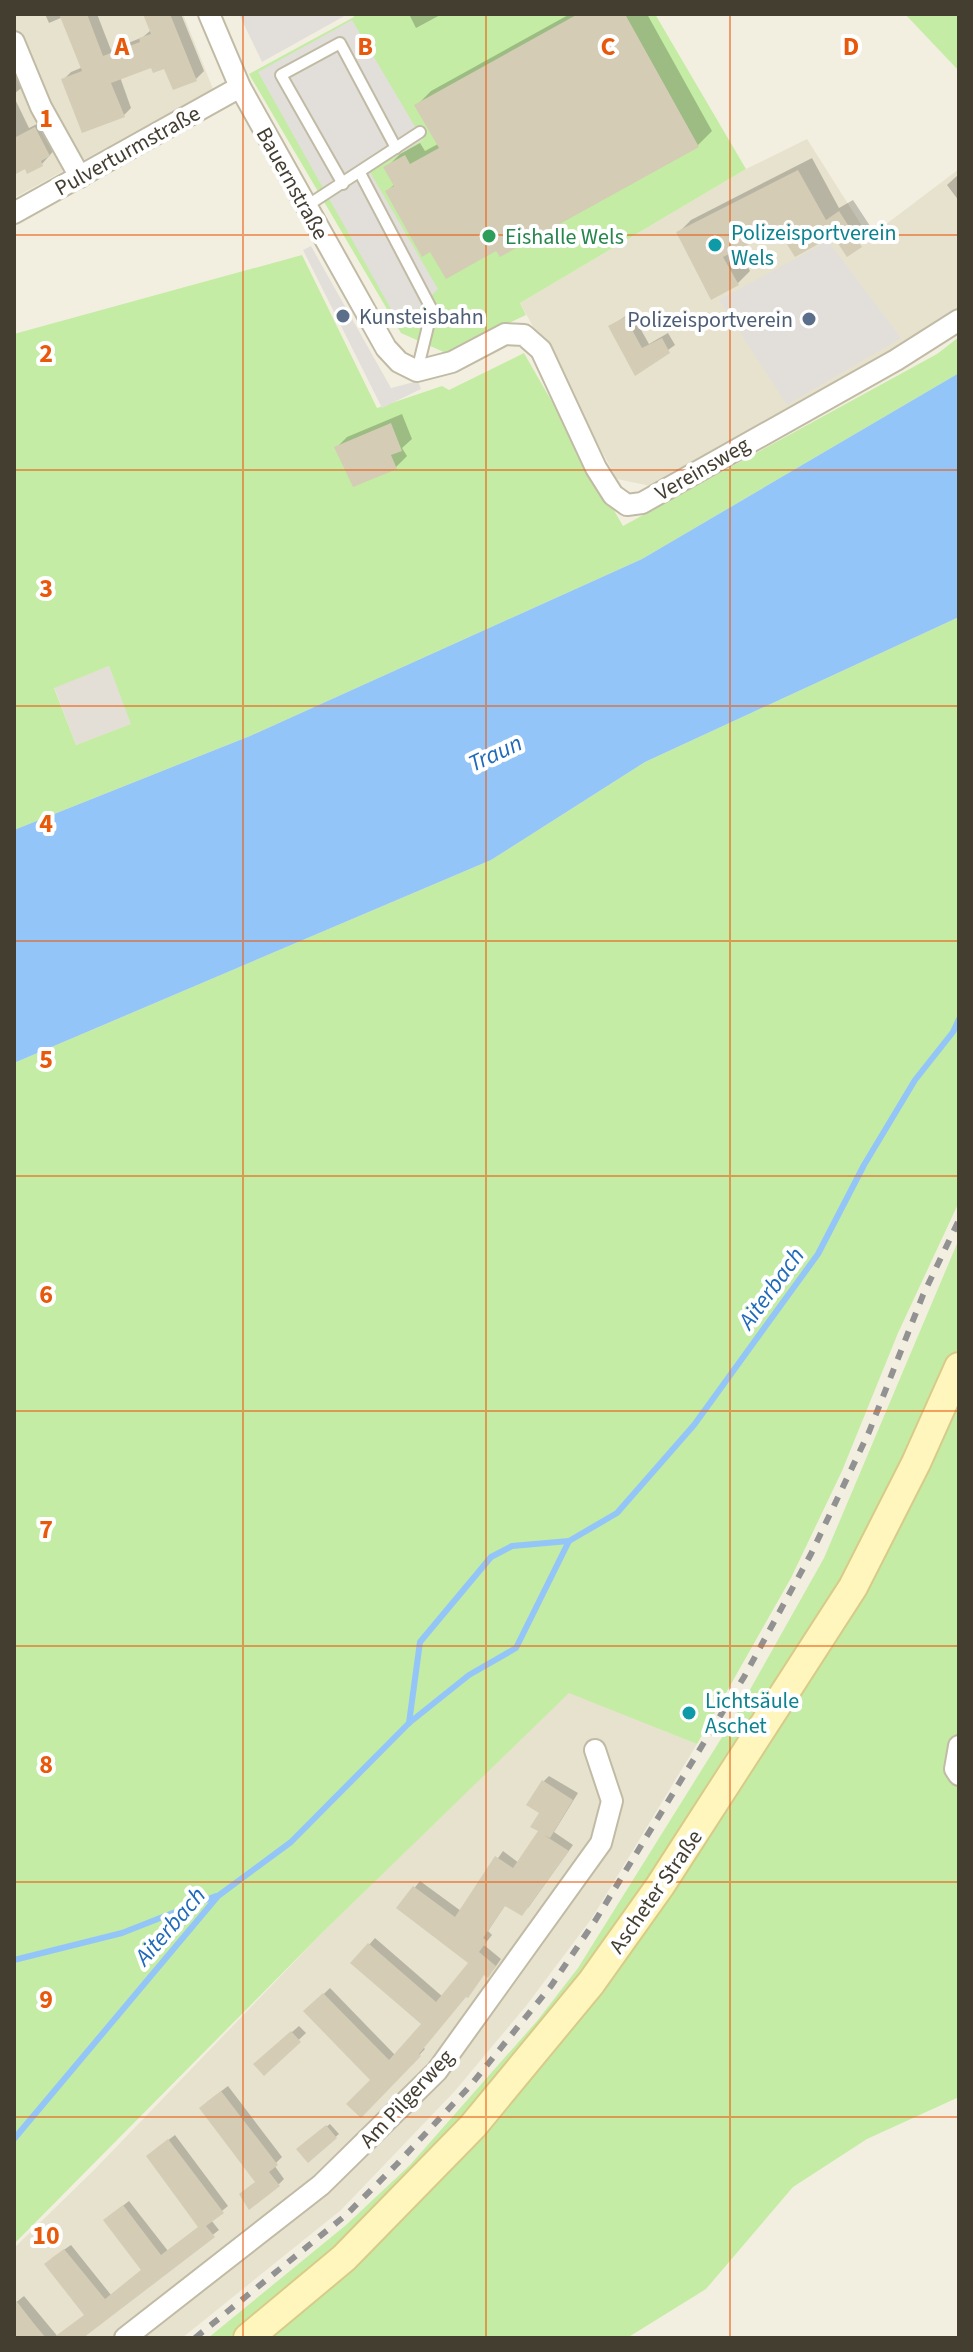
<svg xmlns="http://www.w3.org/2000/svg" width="973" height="2352" font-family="'Source Sans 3',sans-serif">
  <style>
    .residential { fill: #e7e2ce }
    .industrial { fill: #e4dfd6 }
    .green { fill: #c4eca4; fill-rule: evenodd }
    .parking { fill: #e2dfda }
    .water { fill: #94c5f8 }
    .shadow { fill: #0003 }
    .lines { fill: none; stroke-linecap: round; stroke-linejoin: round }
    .stream { stroke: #94c5f8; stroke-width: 6 }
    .building { fill: #d4ccb5 }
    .service-casing { stroke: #c1bba5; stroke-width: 14 }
    .minor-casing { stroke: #c1bba5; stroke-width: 24 }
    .secondary-casing { stroke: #d8cb8a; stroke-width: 32 }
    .service { stroke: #fff; stroke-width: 10 }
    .minor { stroke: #fff; stroke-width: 20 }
    .secondary { stroke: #fff6be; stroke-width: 28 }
    .rail { stroke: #929292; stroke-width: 6; stroke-dasharray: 10 10; stroke-linecap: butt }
    .grid { fill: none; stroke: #e8590c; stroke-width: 2; stroke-opacity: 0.55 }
    .leisure-dot { fill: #2e9e5b; stroke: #fff; stroke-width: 3 }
    .culture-dot { fill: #0f9aa8; stroke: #fff; stroke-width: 3 }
    .service-dot { fill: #5c6f8a; stroke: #fff; stroke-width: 3 }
    .labels { text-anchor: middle; stroke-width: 8; stroke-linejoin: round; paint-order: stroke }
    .street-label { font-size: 22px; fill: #443e31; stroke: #fff }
    .culture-label { font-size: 22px; fill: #0d838f; stroke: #fff; text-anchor: start }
    .leisure-label { font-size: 22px; fill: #27864d; stroke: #fff; text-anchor: start }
    .service-label { font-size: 22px; fill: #4e5e75; stroke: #fff; text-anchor: start }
    .water-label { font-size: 24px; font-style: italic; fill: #206aba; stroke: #fff }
    .grid-label { font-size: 26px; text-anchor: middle; font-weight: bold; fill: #e8590c; stroke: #fff; stroke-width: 8; stroke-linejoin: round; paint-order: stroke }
  </style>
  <rect width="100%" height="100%" fill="#f3efe0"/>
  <g class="residential">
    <polygon points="14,14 183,14 213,89 14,198"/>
    <polygon points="807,139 869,237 959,169 959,311 916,341 656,487 617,479 520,303 746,169"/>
    <polygon points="569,1692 697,1744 592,1918 526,2006 454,2092 341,2210 182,2338 14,2338 14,2248 95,2169 326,1929"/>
  </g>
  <polygon class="industrial" points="109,666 132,724 76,745 54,687"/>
  <g class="green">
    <polygon points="353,14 655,14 746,169 520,303 526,315 446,353 401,333 249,74 354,17"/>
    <polygon points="905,14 959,14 959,71"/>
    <path d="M 302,255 L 377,408 L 442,386 L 449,390 L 524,353 L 623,526 L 937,354 L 959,337 L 959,373 L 642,559 L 250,736 L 14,830 L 14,334 ZM 109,666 L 131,724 L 76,745 L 54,688 Z"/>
    <polygon points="959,617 959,1202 898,1333 842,1471 791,1578 697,1744 569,1693 326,1929 14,2244 14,1063 491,860 645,762"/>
    <polygon points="959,1239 959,1346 826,1612 572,1993 466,2116 350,2236 229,2338 208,2338 346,2225 410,2165 537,2021 578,1968 734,1718 824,1558"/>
    <polygon points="959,1398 959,2097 867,2139 793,2187 706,2289 627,2338 265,2338 350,2266 480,2139 620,1967"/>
  </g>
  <g class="parking">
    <polygon points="239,14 348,14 262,62"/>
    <polygon points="352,20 423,140 370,172 438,289 401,327 258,72"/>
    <polygon points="828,241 901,338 787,405 719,300"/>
    <polygon points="311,246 391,388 418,381 421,389 382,408 303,250"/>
  </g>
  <polygon class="water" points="959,373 959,617 645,762 491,860 14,1063 14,830 250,736 642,559"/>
  <g class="shadow">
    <polygon points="45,14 97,14 111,50 143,37 151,30 145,14 181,14 204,71 196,79 174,88 165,66 152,65 120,77 131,108 124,115 64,79 71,72 83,67 63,17 49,23"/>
    <polygon points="409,14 442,14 416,28"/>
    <polygon points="570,14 647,14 712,131 698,145 501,255 497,248 431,249 387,191 395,184 386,168 400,154 420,143 425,151 438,144 417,105 431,91"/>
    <polygon points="14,59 25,85 14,94"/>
    <polygon points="14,97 29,128 43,121 57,147 42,164 14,169"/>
    <polygon points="812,158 839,208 853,200 874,232 848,254 833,233 779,228 738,248 750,271 737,284 678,233 691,220"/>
    <polygon points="959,174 959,201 947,185"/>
    <polygon points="631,312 649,344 668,333 675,345 636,373 610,327"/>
    <polygon points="402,414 412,439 402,448 407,456 396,467 336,448 347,437"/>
    <polygon points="549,1776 578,1793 554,1832 573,1845 528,1908 506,1904 488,1931 492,1935 484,1945 501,1959 494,1969 485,1973 423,2047 425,2049 361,2116 373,2080 306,2011 330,1988 395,2055 424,2024 353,1963 375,1938 443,1997 470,1962 399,1908 420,1881 461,1911 503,1851 519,1863 541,1830 543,1782"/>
    <polygon points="299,2026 306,2033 264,2073 263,2057"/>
    <polygon points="228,2086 282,2157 274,2165 284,2179 278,2185 257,2181 207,2102"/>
    <polygon points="330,2124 339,2134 308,2160 301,2146"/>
    <polygon points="175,2135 228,2206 211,2220 219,2230 80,2338 65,2338 86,2314 52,2258 71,2245 111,2295 143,2269 111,2215 129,2201 168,2251 200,2226 154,2151"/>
    <polygon points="24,2296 59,2338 14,2338 14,2304"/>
  </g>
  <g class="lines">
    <g class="stream">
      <polyline points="409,1723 420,1642 491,1557 512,1546 569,1541"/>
      <polyline points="14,1960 122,1933 216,1896"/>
      <polyline points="14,2139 218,1896 291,1842 409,1723 469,1675 516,1648 569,1541 617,1513 694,1425 818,1254 864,1165 915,1080 953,1032 959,1019"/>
    </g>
  </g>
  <g class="building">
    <polygon points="59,14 87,14 103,56 140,42 139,38 151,34 143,14 170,14 197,81 173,90 164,69 153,73 151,68 111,83 125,117 82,133 61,79 82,71"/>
    <polygon points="578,14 625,14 699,147 500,257 496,251 446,279 430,252 422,257 385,191 394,186 383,167 405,155 410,164 439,148 414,105"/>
    <polygon points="35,127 50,156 41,161 43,166 27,174 25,169 14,175 14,138"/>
    <polygon points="798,170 826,220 839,211 862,247 847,257 833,236 795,257 778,230 723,257 739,285 711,300 676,232"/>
    <polygon points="625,317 642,348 662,338 670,353 635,376 608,326"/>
    <polygon points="391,423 402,451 391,455 397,469 353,487 334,447"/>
    <polygon points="542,1780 573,1800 550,1838 544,1835 569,1851 522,1916 505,1906 483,1938 487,1941 479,1952 496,1966 488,1978 484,1975 468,1998 466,1997 419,2054 421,2056 361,2118 346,2104 370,2080 303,2011 323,1993 389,2060 421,2024 350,1963 368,1943 436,2002 468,1963 396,1908 413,1886 455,1917 495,1856 513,1868 538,1831 530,1827 539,1813 526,1805"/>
    <polygon points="291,2031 301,2042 264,2076 253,2064"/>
    <polygon points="221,2091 278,2165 269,2172 280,2186 249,2210 239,2194 255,2182 199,2108"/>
    <polygon points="326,2125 337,2138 308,2163 296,2149"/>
    <polygon points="168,2139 224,2213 206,2226 215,2237 83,2338 53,2338 84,2315 44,2264 64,2249 105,2299 141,2270 103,2220 123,2205 161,2255 198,2227 146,2156"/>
    <polygon points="14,2298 35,2325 46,2338 14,2338"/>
  </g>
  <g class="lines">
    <g class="service-casing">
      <g id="service">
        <polyline points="360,173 432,310 417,371"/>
        <polyline points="343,184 281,75 340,43 396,148"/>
        <polyline points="305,207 420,132"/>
      </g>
    </g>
    <g class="minor-casing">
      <g id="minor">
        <polyline points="209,14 240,87 386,348 399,362 417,371 452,362 505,334 524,335 541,350 596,468 613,495 627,505 642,503 896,360 959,320"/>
        <polyline points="14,42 41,107 80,177"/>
        <polyline points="14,213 240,87"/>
        <polyline points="959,1746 955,1769 959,1775"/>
        <polyline points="125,2338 321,2185 437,2071 601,1843 612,1801 595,1750"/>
      </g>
    </g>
    <g class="secondary-casing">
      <polyline id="secondary" points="248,2338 344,2258 473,2126 591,1983 660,1886 853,1587 916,1463 959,1367"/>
    </g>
    <use href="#service" class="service"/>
    <use href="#minor" class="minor"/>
    <use href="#secondary" class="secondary"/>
    <polyline class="rail" points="195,2338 346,2215 397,2164 470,2086 551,1986 595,1921 744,1677 811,1554 869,1432 923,1295 959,1220"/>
  </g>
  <path class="grid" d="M 243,14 L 243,2338M 486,14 L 486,2338M 730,14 L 730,2338M 14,235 L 959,235M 14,470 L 959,470M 14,706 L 959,706M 14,941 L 959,941M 14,1176 L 959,1176M 14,1411 L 959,1411M 14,1646 L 959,1646M 14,1882 L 959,1882M 14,2117 L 959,2117"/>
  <circle class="leisure-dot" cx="489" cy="236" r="8"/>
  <g class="culture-dot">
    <circle cx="715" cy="245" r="8"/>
    <circle cx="689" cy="1713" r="8"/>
  </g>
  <g class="service-dot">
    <circle cx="343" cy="316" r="8"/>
    <circle cx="809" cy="319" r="8"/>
  </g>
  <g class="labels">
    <g class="street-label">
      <text transform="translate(127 150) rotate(-29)" y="8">Pulverturmstraße</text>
      <text transform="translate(293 183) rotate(61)" y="8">Bauernstraße</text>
      <text transform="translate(702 468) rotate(-30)" y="8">Vereinsweg</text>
      <text transform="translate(655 1891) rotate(-55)" y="8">Ascheter Straße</text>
      <text transform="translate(406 2098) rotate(-47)" y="8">Am Pilgerweg</text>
    </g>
    <g class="culture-label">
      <text x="731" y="240">Polizeisportverein<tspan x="731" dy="25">Wels</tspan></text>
      <text x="705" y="1708">Lichtsäule<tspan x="705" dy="25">Aschet</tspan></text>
    </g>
    <g class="leisure-label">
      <text x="505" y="244">Eishalle Wels</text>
    </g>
    <g class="service-label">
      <text x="359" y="324">Kunsteisbahn</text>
      <text x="793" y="327" text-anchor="end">Polizeisportverein</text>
    </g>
    <g class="water-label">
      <text transform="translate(495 753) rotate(-25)" y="8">Traun</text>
      <text transform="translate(771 1288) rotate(-54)" y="8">Aiterbach</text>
      <text transform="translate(170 1926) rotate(-49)" y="8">Aiterbach</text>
    </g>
  </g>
  <g class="grid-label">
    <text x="122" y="55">A</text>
    <text x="365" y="55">B</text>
    <text x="608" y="55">C</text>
    <text x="851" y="55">D</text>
    <text x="46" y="127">1</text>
    <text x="46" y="362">2</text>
    <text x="46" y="597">3</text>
    <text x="46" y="832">4</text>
    <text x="46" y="1068">5</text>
    <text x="46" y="1303">6</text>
    <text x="46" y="1538">7</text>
    <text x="46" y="1773">8</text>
    <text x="46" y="2008">9</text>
    <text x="46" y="2244">10</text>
  </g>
  <rect width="973" height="2352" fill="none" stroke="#443e31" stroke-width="32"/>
</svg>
